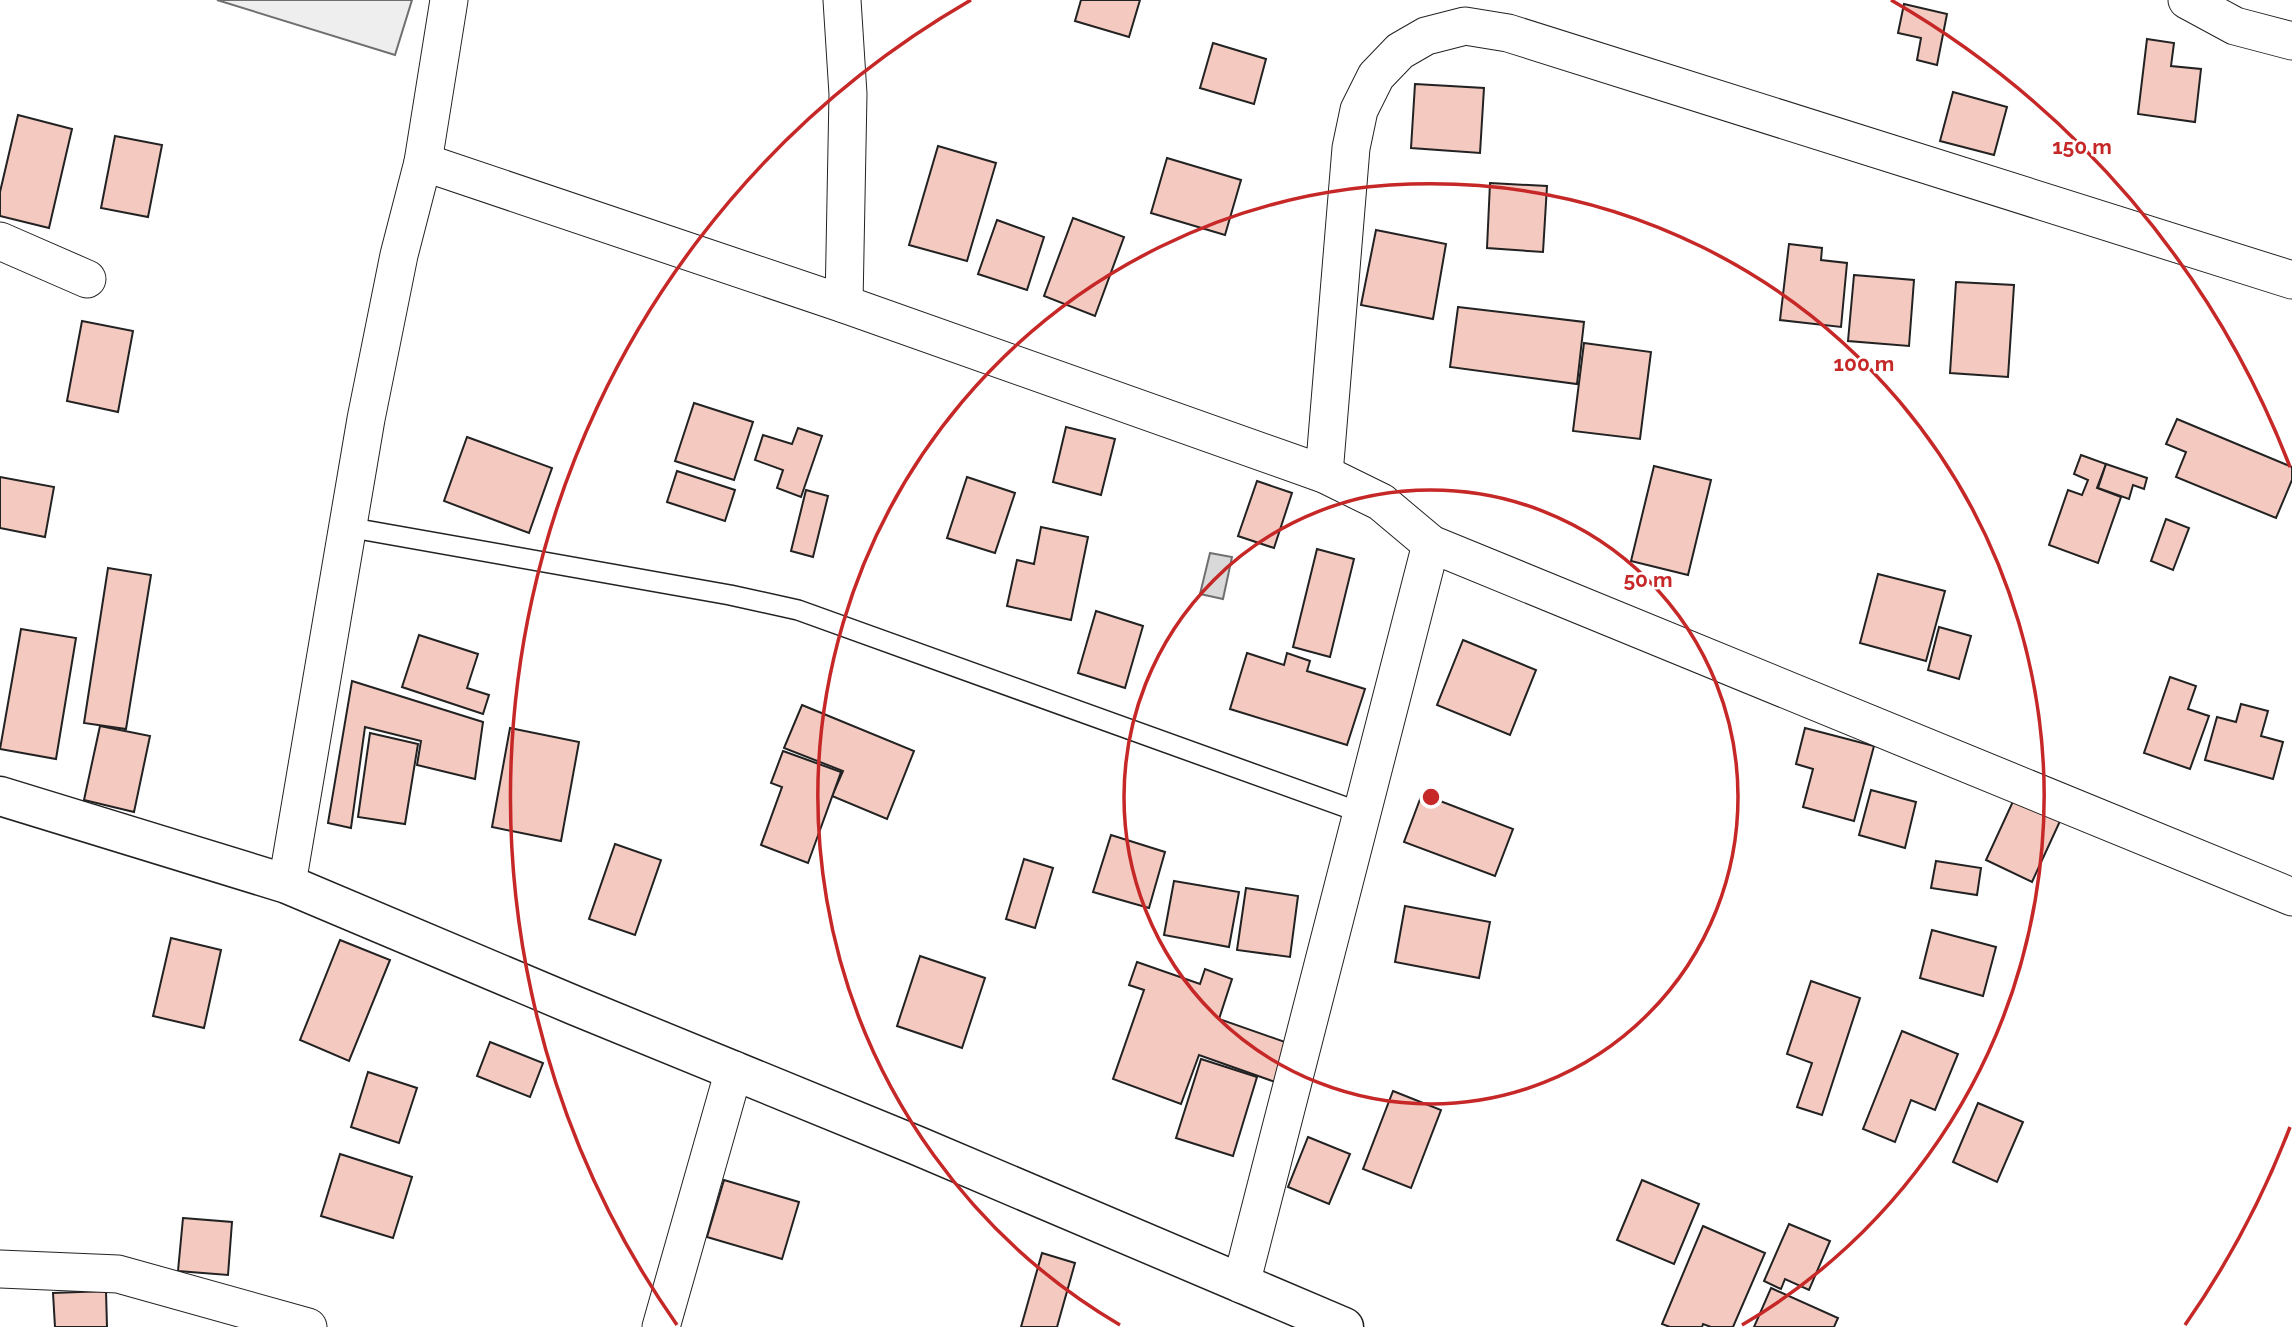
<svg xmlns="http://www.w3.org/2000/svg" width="2292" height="1327" font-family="Raleway,sans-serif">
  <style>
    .green { fill: #eee; stroke: #6f6f6f; stroke-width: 2 }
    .water { fill: #d9d9d9; stroke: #6f6f6f; stroke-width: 2 }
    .building { fill: #f3c9c0; stroke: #222; stroke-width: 2 }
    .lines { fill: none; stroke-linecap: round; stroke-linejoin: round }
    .service-casing { stroke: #222; stroke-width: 22 }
    .minor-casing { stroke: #222; stroke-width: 39 }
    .tertiary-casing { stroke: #222; stroke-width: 41 }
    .service { stroke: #fff; stroke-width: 19 }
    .minor { stroke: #fff; stroke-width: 37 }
    .tertiary { stroke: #fff; stroke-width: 38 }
    .ring { fill: none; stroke: #c62828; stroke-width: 3.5 }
    .centre { fill: #c62828; stroke: #fff; stroke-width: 3.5 }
    .ring-label { font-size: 21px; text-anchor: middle; font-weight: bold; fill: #c62828; stroke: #fff; stroke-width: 5; stroke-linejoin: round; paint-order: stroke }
  </style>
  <rect width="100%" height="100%" fill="#fff"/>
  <polygon class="green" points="217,0 412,0 395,55"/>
  <polygon class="water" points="1210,553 1232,557 1223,599 1200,594"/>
  <g class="building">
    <polygon points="1081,0 1140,0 1129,37 1075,21"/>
    <polygon points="1904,4 1947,14 1937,65 1917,60 1921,38 1898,33"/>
    <polygon points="2147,39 2174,43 2171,66 2201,69 2195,122 2138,114"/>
    <polygon points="1213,43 1266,59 1254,104 1200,88"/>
    <polygon points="1415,84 1484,88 1480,153 1411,148"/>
    <polygon points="1953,92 2007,107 1994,155 1940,141"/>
    <polygon points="18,115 72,129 49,228 0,216 0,192"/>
    <polygon points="115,136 162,145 148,217 101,208"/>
    <polygon points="938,146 996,163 967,261 909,245"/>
    <polygon points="1167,158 1241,180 1225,235 1151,213"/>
    <polygon points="1490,183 1547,186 1543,252 1487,248"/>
    <polygon points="1073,218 1124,237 1095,316 1044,296"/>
    <polygon points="997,220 1044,237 1027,290 978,274"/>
    <polygon points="1376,230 1446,244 1433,319 1361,305"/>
    <polygon points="1789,244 1822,248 1821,260 1847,263 1841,327 1780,320"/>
    <polygon points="1854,275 1914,280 1909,346 1848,341"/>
    <polygon points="1956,282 2014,285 2008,377 1950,373"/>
    <polygon points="1458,307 1584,322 1577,384 1450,367"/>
    <polygon points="82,321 133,331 118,412 67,401"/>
    <polygon points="1584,343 1651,352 1640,439 1573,431"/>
    <polygon points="694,403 753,422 734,480 675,461"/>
    <polygon points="2177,419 2292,467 2292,480 2276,518 2176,477 2186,452 2166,444"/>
    <polygon points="1066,427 1115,439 1101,495 1053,482"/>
    <polygon points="798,428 822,436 801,497 777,488 783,470 755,460 763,435 792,444"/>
    <polygon points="467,437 552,468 529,533 444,501"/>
    <polygon points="2081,455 2106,464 2097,488 2121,497 2098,563 2049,545 2068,490 2082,495 2088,480 2074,474"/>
    <polygon points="2106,464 2147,478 2144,489 2133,485 2129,499 2098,488"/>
    <polygon points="1654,466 1711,480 1688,575 1631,561"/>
    <polygon points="677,471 735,490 725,521 667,502"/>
    <polygon points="0,477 54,487 45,537 0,528"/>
    <polygon points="967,477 1015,493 995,553 947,538"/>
    <polygon points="1257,481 1292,493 1274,548 1238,536"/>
    <polygon points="806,490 828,496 813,557 791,551"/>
    <polygon points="2166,519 2189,528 2173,570 2151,561"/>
    <polygon points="1041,527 1088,537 1071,620 1007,606 1017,560 1034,564"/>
    <polygon points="1317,549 1354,559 1330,657 1293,647"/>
    <polygon points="108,568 151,575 126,729 84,723"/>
    <polygon points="1878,574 1945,591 1926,661 1860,643"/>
    <polygon points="1096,611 1143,626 1125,688 1078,673"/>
    <polygon points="1939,627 1971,636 1959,679 1928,670"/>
    <polygon points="21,629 76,638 56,759 0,749"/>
    <polygon points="419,635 478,654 467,688 489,695 483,714 402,687"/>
    <polygon points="1463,640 1536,670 1510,735 1437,705"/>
    <polygon points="1247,653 1284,665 1287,653 1310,661 1307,671 1365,689 1347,745 1230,709"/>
    <polygon points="2170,677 2196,686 2188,709 2209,716 2190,769 2144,753"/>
    <polygon points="352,681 483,722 475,779 417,765 421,741 365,727 351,828 328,823"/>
    <polygon points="2241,704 2268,711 2261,736 2283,742 2273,779 2205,760 2217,717 2236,722"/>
    <polygon points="802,705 914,751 887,819 832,796 843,771 784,748"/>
    <polygon points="100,726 150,736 134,812 84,800"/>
    <polygon points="510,728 579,742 561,841 492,827"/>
    <polygon points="1805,728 1874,746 1854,821 1803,807 1813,769 1796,764"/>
    <polygon points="370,733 418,744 405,824 358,817"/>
    <polygon points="783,751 841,772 808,863 761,845 782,787 771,783"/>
    <polygon points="1871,790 1916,802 1905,848 1859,835"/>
    <polygon points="1422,794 1513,829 1495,876 1404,842"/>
    <polygon points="2015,797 2061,819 2032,882 1986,860"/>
    <polygon points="1111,835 1165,852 1149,908 1093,892"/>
    <polygon points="615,844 661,860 635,935 589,919"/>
    <polygon points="1024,859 1053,868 1035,928 1006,919"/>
    <polygon points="1936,861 1981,868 1977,895 1931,888"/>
    <polygon points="1174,881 1239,892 1229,947 1164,935"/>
    <polygon points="1246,888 1298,896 1290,957 1237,950"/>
    <polygon points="1405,906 1490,922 1479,978 1395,962"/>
    <polygon points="1932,930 1996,947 1983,996 1920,978"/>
    <polygon points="171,938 221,950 204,1028 153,1016"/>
    <polygon points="340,940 390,960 349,1061 300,1040"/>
    <polygon points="920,956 985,978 962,1048 897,1026"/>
    <polygon points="1137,962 1200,984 1205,969 1232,979 1219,1019 1288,1043 1275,1082 1199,1055 1181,1104 1113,1079 1144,990 1129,985"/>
    <polygon points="1811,981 1860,998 1822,1115 1797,1107 1812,1063 1787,1054"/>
    <polygon points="1902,1031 1958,1054 1935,1110 1911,1100 1895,1142 1863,1129"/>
    <polygon points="490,1042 543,1063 530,1097 477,1076"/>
    <polygon points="1201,1059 1257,1077 1233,1156 1176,1138"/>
    <polygon points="368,1072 417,1088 399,1143 351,1127"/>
    <polygon points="1393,1091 1441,1110 1411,1188 1363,1169"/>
    <polygon points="1978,1103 2023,1122 1997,1182 1953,1162"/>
    <polygon points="1308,1137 1350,1154 1329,1204 1288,1187"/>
    <polygon points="340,1154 412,1177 393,1238 321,1216"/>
    <polygon points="724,1180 799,1202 782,1259 707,1237"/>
    <polygon points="1642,1180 1699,1204 1674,1264 1617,1240"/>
    <polygon points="183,1218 232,1222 228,1275 178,1271"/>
    <polygon points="1789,1224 1830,1241 1809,1290 1785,1279 1781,1289 1764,1281"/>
    <polygon points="1703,1226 1765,1253 1733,1327 1711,1327 1703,1324 1702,1327 1670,1327 1662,1324"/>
    <polygon points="1042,1253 1075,1263 1057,1327 1021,1327"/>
    <polygon points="1771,1288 1838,1318 1834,1327 1754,1327"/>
    <polygon points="106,1291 107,1327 55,1327 53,1293"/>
  </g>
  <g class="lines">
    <g class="service-casing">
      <polyline id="service" points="347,527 730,595 798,610 1362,813"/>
    </g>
    <g class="minor-casing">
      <g id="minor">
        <polyline points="842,0 848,94 844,304"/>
        <polyline points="2187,0 2235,26 2292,41"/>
        <polyline points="423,162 844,304 1324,474 1381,502 1431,544 2292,897"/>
        <polyline points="0,241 87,279"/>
        <polyline points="1324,474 1351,148 1359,110 1376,76 1400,51 1426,36 1465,26 1508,33 2292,280"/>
        <polyline points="287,884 366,419 399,255 423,162 449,0"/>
        <polyline points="0,1269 118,1274 308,1327"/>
        <polyline points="1241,1284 1431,544"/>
        <polyline points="661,1327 734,1070"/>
      </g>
    </g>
    <g class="tertiary-casing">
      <polyline id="tertiary" points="0,796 287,884 576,1006 918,1146 1344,1327"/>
    </g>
    <use href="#service" class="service"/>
    <use href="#minor" class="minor"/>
    <use href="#tertiary" class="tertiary"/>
  </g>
  <g class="ring">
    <circle cx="1431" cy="797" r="307"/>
    <path d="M1120 1325A613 613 0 1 1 1742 1325"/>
    <path d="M2290 1127A920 920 0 0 1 2185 1325M677 1325A920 920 0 0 1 971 0M1891 0A920 920 0 0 1 2290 467"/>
  </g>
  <circle cx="1431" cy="797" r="10" class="centre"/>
  <g class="ring-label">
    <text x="2082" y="154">150 m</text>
    <text x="1864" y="371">100 m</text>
    <text x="1648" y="587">50 m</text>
  </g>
</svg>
